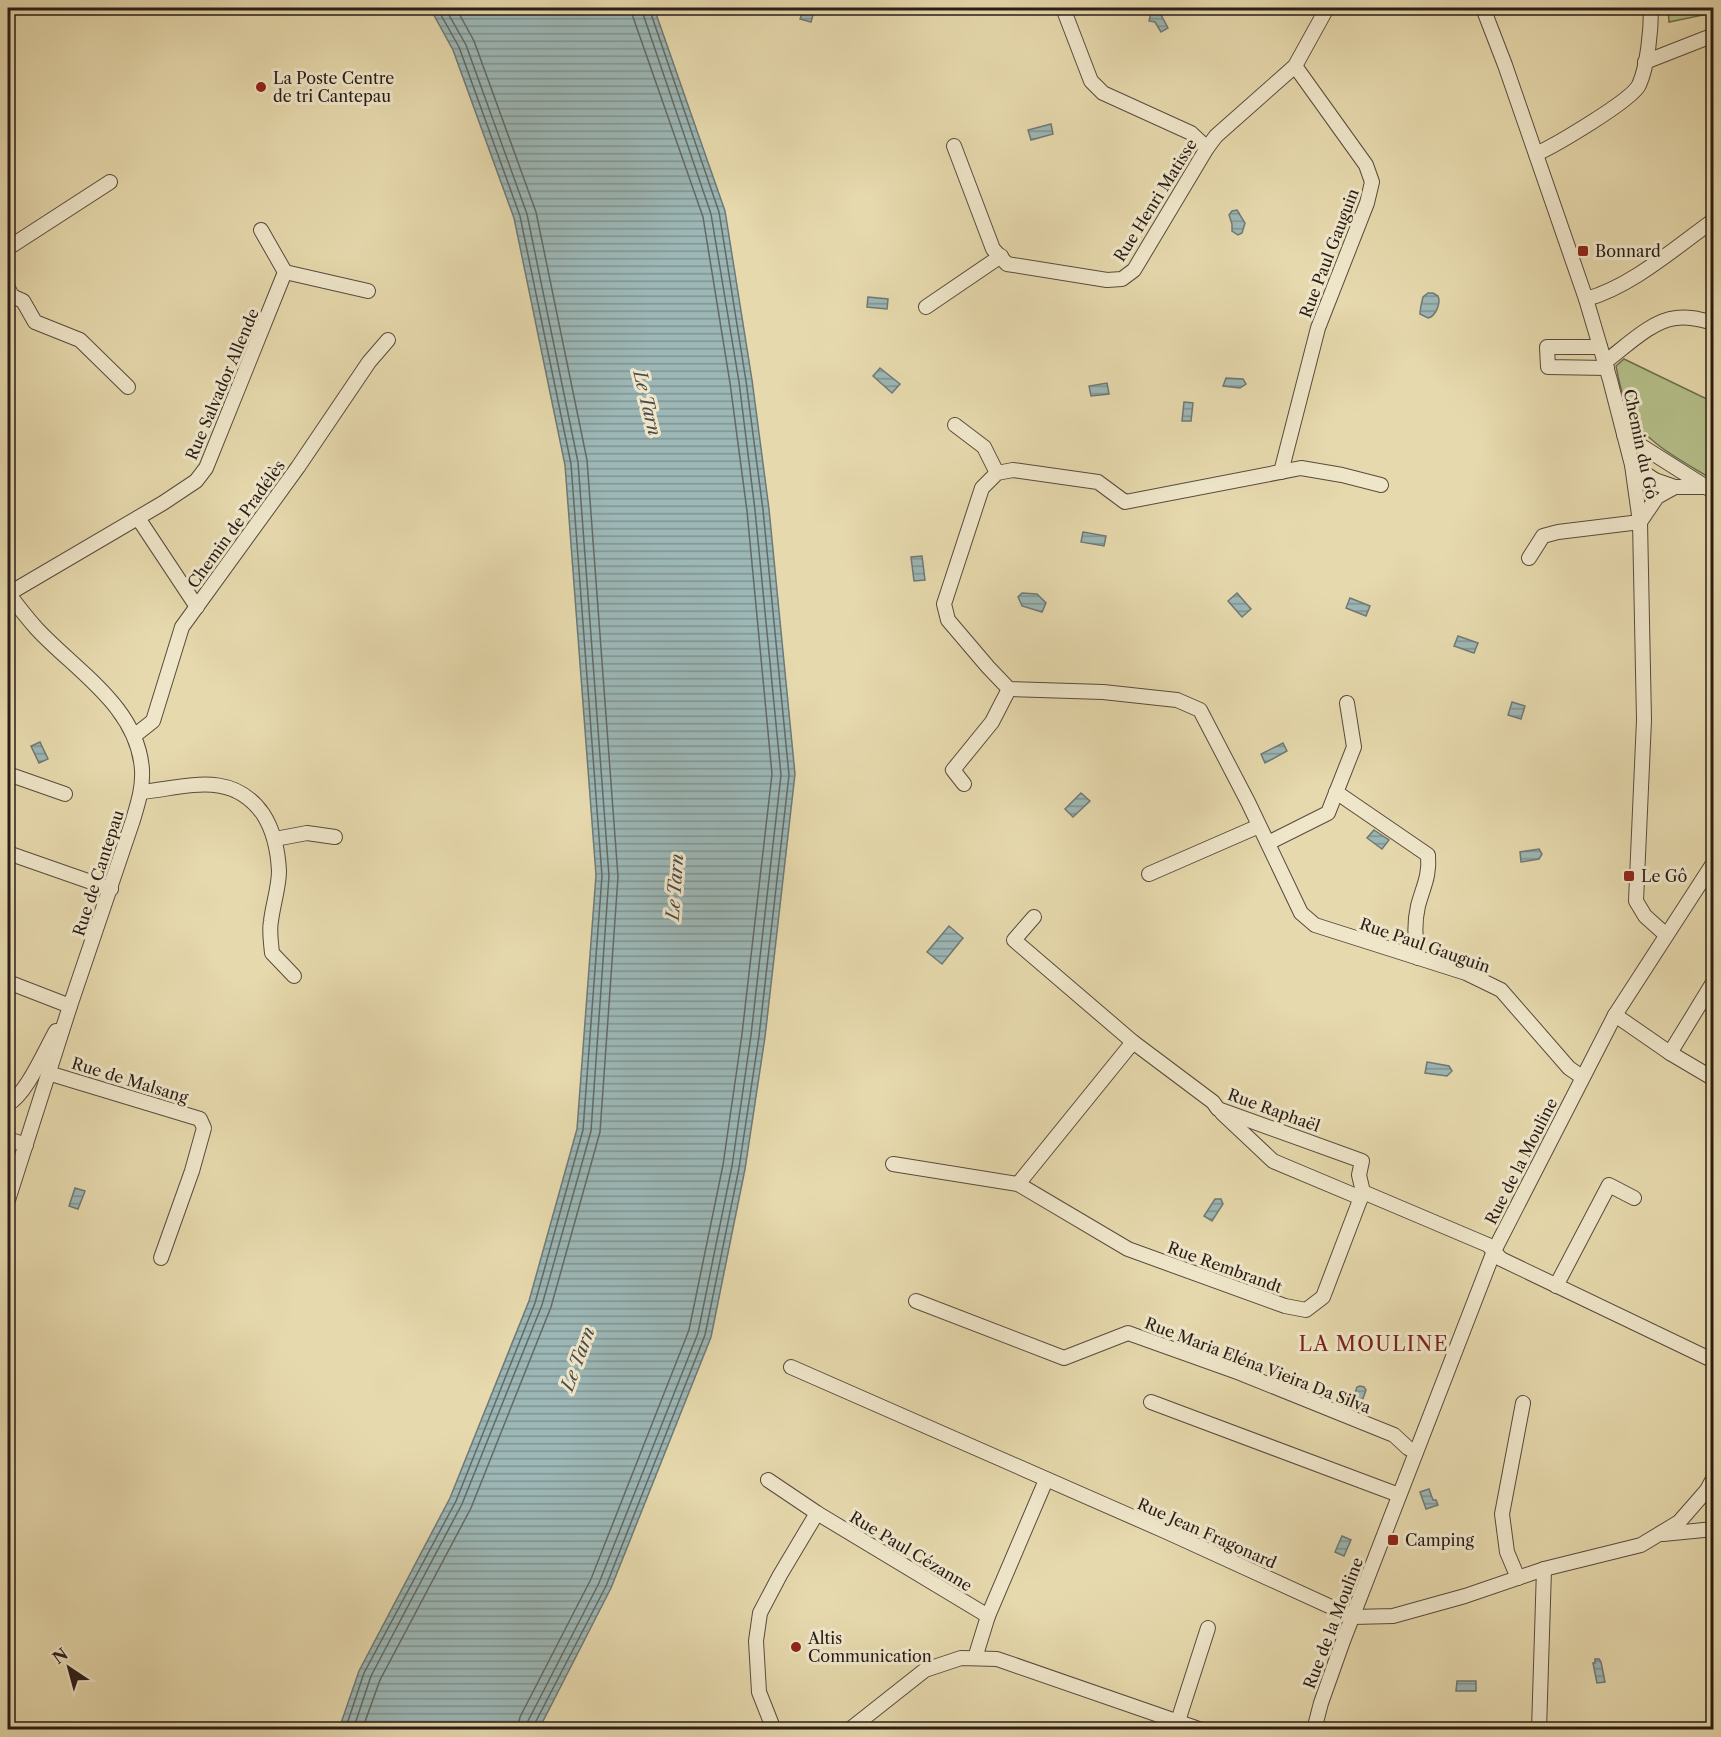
<svg xmlns="http://www.w3.org/2000/svg" width="1721" height="1737" font-family="'Libre Caslon Text',serif">
  <style>
    .green { fill: #b5bf8a; stroke: #6e6e50; stroke-width: 1.5 }
    .water { fill: url(#water-rules); stroke: #6e7976; stroke-width: 1.5 }
    .lines { fill: none; stroke-linecap: round; stroke-linejoin: round }
    .shore { stroke: #626a66; stroke-width: 1.5 }
    .minor-casing { stroke: #584b3c; stroke-width: 16 }
    .minor { stroke: #efe6ca; stroke-width: 14 }
    .poi-dot { fill: #8f2418; stroke: #efe6ca; stroke-width: 2 }
    .labels { text-anchor: middle; stroke-width: 6; stroke-linejoin: round; paint-order: stroke }
    .poi-label { font-size: 16px; fill: #281c17; stroke: #efe6ca; text-anchor: start }
    .street-label { font-size: 16px; fill: #281c17; stroke: #efe6ca }
    .water-label { font-size: 18px; font-style: italic; fill: #4b4a47; stroke: #efe6ca }
    .quarter-label { font-size: 20px; letter-spacing: 1.5px; fill: #7a1f14; stroke: #efe6ca }
  </style>
  <defs>
    <pattern id="water-rules" width="6" height="5" patternUnits="userSpaceOnUse" patternTransform="scale(1.5)"><rect width="6" height="5" fill="#9cb7b6"/><path d="M0 2.5h6" fill="none" stroke="#7f9493"/></pattern>
  </defs>
  <rect width="100%" height="100%" fill="#e6d9ad"/>
  <filter id="stains"><feTurbulence type="fractalNoise" baseFrequency=".00333" numOctaves="4"/><feColorMatrix values="0 0 0 0 .2 0 0 0 0 .09 0 0 0 0 .02 0 0 0 .5 -.17"/></filter>
  <radialGradient id="worn" r=".72"><stop offset=".6" stop-color="#630" stop-opacity="0"/><stop offset="1" stop-color="#630" stop-opacity=".3"/></radialGradient>
  <g class="green">
    <polygon points="1668,8 1713,8 1713,13 1669,22"/>
    <path d="M 1624,359 L 1713,402 L 1713,480 C 1685,462 1644,443 1629,412 C 1622,398 1619,381 1616,366 Z"/>
  </g>
  <g class="water">
    <polygon points="430,8 654,8 725,211 752,380 769,509 795,774 765,1037 745,1169 711,1337 611,1588 539,1729 339,1729 359,1671 450,1498 529,1301 577,1129 596,875 565,465 514,218 453,50"/>
    <polygon points="804,8 815,8 811,22 800,19"/>
    <polygon points="1151,13 1161,15 1168,28 1161,32 1155,22 1149,21"/>
    <polygon points="1051,124 1053,134 1031,140 1028,130"/>
    <polygon points="1237,210 1245,223 1242,233 1238,235 1232,231 1232,224 1229,215 1232,211"/>
    <path d="M 1428,293 L 1433,293 L 1438,296 C 1441,303 1436,316 1428,318 L 1420,314 C 1420,310 1422,301 1423,297 Z"/>
    <polygon points="868,297 888,299 887,309 867,307"/>
    <polygon points="880,368 900,384 892,393 873,376"/>
    <polygon points="1226,378 1243,379 1246,384 1240,388 1223,386"/>
    <polygon points="1107,383 1109,394 1091,396 1089,386"/>
    <polygon points="1184,402 1193,403 1191,421 1182,421"/>
    <polygon points="1083,532 1106,536 1104,546 1081,542"/>
    <polygon points="922,556 925,580 914,581 911,557"/>
    <polygon points="1022,593 1037,594 1046,603 1042,612 1022,606 1018,597"/>
    <polygon points="1237,593 1251,609 1242,617 1228,601"/>
    <polygon points="1350,598 1370,606 1366,616 1346,608"/>
    <polygon points="1458,636 1478,643 1474,653 1454,646"/>
    <polygon points="1512,702 1525,706 1521,719 1508,715"/>
    <polygon points="40,742 48,759 39,763 31,746"/>
    <polygon points="1283,743 1287,751 1265,763 1261,754"/>
    <polygon points="1081,793 1090,801 1073,817 1065,809"/>
    <polygon points="1374,830 1389,840 1382,849 1367,838"/>
    <polygon points="1539,849 1542,854 1539,859 1521,862 1520,852"/>
    <polygon points="949,926 963,938 942,964 927,952"/>
    <polygon points="1427,1062 1449,1066 1452,1071 1447,1076 1425,1073"/>
    <polygon points="75,1188 85,1191 78,1209 69,1206"/>
    <polygon points="1215,1199 1221,1199 1223,1204 1212,1221 1204,1216"/>
    <polygon points="1360,1386 1364,1387 1366,1390 1361,1404 1352,1401 1357,1387"/>
    <polygon points="1429,1489 1433,1500 1436,1500 1438,1505 1426,1509 1420,1492"/>
    <polygon points="1342,1536 1351,1540 1344,1556 1335,1552"/>
    <polygon points="1595,1659 1599,1659 1601,1662 1605,1682 1597,1683 1593,1663 1595,1663"/>
    <polygon points="1457,1681 1476,1681 1476,1691 1456,1691"/>
  </g>
  <g class="lines">
    <g class="shore">
      <polyline points="345,1730 364,1673 456,1501 535,1303 583,1130 602,876 571,464 520,216 459,47 437,8"/>
      <polyline points="353,1730 371,1676 462,1504 542,1305 591,1131 609,876 578,462 527,214 466,45 445,8"/>
      <polyline points="362,1730 380,1680 471,1508 551,1307 600,1132 618,877 587,460 536,212 474,41 456,8"/>
      <polyline points="517,1730 520,1717 591,1579 689,1330 723,1165 742,1034 772,774 747,511 730,383 703,217 633,17 632,8"/>
      <polyline points="526,1730 528,1721 599,1583 698,1333 732,1166 751,1035 781,775 755,510 739,382 711,214 641,8"/>
      <polyline points="534,1730 534,1725 606,1586 705,1335 739,1168 759,1036 789,775 763,510 746,381 719,212 649,8"/>
    </g>
    <g class="minor-casing">
      <g id="minor">
        <polyline points="1063,8 1091,81 1103,93 1191,133 1207,148"/>
        <polyline points="1483,8 1505,65 1586,299 1610,380 1632,465 1640,522 1644,720 1636,901 1645,916 1665,934"/>
        <polyline points="1645,62 1714,35"/>
        <polyline points="954,146 993,249 1007,264 1107,280 1122,279 1134,270 1207,148 1216,136 1295,66 1327,8"/>
        <path d="M 1536,154 C 1554,146 1631,101 1639,85 C 1648,65 1651,29 1651,8"/>
        <polyline points="8,248 110,182"/>
        <polyline points="285,272 368,291"/>
        <polyline points="8,288 12,296 23,301 35,322 80,340 128,387"/>
        <path d="M 1586,299 C 1631,287 1676,247 1714,220"/>
        <polyline points="926,307 1001,256"/>
        <polyline points="1600,347 1547,347 1548,367 1607,368"/>
        <path d="M 1605,362 C 1624,348 1652,320 1676,318 C 1689,316 1702,320 1714,323"/>
        <polyline points="955,425 984,447 997,473"/>
        <polyline points="1624,435 1714,492"/>
        <polyline points="1632,465 1655,480 1675,487"/>
        <polyline points="1281,472 1318,328 1367,203 1372,182 1366,165 1295,66"/>
        <polyline points="1381,485 1342,475 1301,468 1125,502 1098,482 1013,470 997,473 982,488 944,604 948,620 988,667 1009,689 1103,692 1177,700 1200,710 1248,802 1301,913 1315,925 1466,973 1501,990 1569,1068 1582,1077"/>
        <polyline points="138,518 197,607"/>
        <polyline points="1529,558 1543,536 1558,532 1640,522 1657,497 1675,487 1705,487"/>
        <path d="M 8,593 C 17,605 27,618 37,629 C 76,671 138,707 142,770 C 143,788 138,803 133,820 L 70,1006 L 8,1200"/>
        <polyline points="8,594 163,503 196,481 206,468 285,272 261,230"/>
        <polyline points="134,736 153,721 182,627 298,467 369,362 388,340"/>
        <polyline points="8,774 65,794"/>
        <polyline points="964,784 953,770 992,722 1009,689"/>
        <path d="M 142,792 C 188,787 232,770 263,814 C 274,831 278,851 279,871 C 279,887 273,904 271,921 C 269,931 271,942 272,953 L 294,976"/>
        <path d="M 1336,792 L 1428,855 C 1430,876 1423,887 1418,906 C 1414,923 1415,941 1418,958"/>
        <polyline points="275,839 307,833 335,837"/>
        <polyline points="1268,843 1328,813 1354,747 1347,703"/>
        <polyline points="8,853 111,889"/>
        <polyline points="1149,874 1259,826"/>
        <polyline points="1034,917 1014,940 1133,1042 1213,1102 1218,1109 1362,1161 1359,1175 1363,1192 1488,1245 1501,1259 1714,1361"/>
        <polyline points="8,982 70,1006"/>
        <polyline points="1615,1015 1670,1053 1714,1079"/>
        <polyline points="1670,1053 1714,981"/>
        <polyline points="48,1073 200,1119 204,1128 192,1171 161,1258"/>
        <path d="M 8,1104 C 26,1095 45,1050 56,1031"/>
        <polyline points="1222,1113 1273,1161 1361,1198"/>
        <polyline points="8,1139 26,1145"/>
        <polyline points="893,1164 1018,1184 1128,1249 1285,1306 1306,1310 1323,1297 1363,1192"/>
        <polyline points="1018,1184 1133,1042"/>
        <polyline points="1556,1286 1609,1185 1634,1198"/>
        <polyline points="916,1301 1064,1358 1128,1333 1240,1373 1394,1435 1408,1448 1416,1452"/>
        <polyline points="791,1367 1167,1532 1353,1617 1393,1616 1465,1596 1544,1569 1641,1545 1679,1522 1707,1490 1714,1477"/>
        <polyline points="1151,1402 1399,1495"/>
        <polyline points="768,1480 817,1513 988,1616"/>
        <polyline points="1663,1534 1714,1529"/>
        <polyline points="1518,1578 1507,1552 1502,1514 1523,1403"/>
        <polyline points="975,1658 988,1616 1046,1480"/>
        <polyline points="1178,1721 1208,1628"/>
        <polyline points="774,1730 759,1692 756,1641 760,1613 780,1575 817,1513"/>
        <polyline points="849,1730 925,1670 961,1658 997,1659 1202,1730"/>
        <polyline points="1314,1730 1321,1703 1343,1641 1494,1251 1615,1015 1714,862"/>
        <polyline points="1539,1730 1544,1569"/>
      </g>
    </g>
    <use href="#minor" class="minor"/>
  </g>
  <g class="poi-dot">
    <circle cx="261" cy="87" r="6"/>
    <rect x="1577" y="245" width="12" height="12" rx="3"/>
    <rect x="1623" y="870" width="12" height="12" rx="3"/>
    <rect x="1387" y="1534" width="12" height="12" rx="3"/>
    <circle cx="796" cy="1647" r="6"/>
  </g>
  <g class="labels">
    <g class="poi-label">
      <text x="273" y="84">La Poste Centre<tspan x="273" dy="18">de tri Cantepau</tspan></text>
      <text x="1595" y="257">Bonnard</text>
      <text x="1641" y="882">Le Gô</text>
      <text x="1405" y="1546">Camping</text>
      <text x="808" y="1644">Altis<tspan x="808" dy="18">Communication</tspan></text>
    </g>
    <g class="street-label">
      <text transform="translate(1155 200) rotate(-58)" y="6">Rue Henri Matisse</text>
      <text transform="translate(1329 253) rotate(-69)" y="6">Rue Paul Gauguin</text>
      <text transform="translate(222 384) rotate(-67)" y="6">Rue Salvador Allende</text>
      <text transform="translate(1641 444) rotate(78)" y="6">Chemin du Gô</text>
      <text transform="translate(236 524) rotate(-54)" y="6">Chemin de Pradélès</text>
      <text transform="translate(98 873) rotate(-72)" y="6">Rue de Cantepau</text>
      <text transform="translate(1425 945) rotate(19)" y="6">Rue Paul Gauguin</text>
      <text transform="translate(130 1080) rotate(17)" y="6">Rue de Malsang</text>
      <text transform="translate(1274 1110) rotate(20)" y="6">Rue Raphaël</text>
      <text transform="translate(1521 1161) rotate(-63)" y="6">Rue de la Mouline</text>
      <text transform="translate(1225 1267) rotate(20)" y="6">Rue Rembrandt</text>
      <text transform="translate(1258 1365) rotate(21)" y="6">Rue Maria Eléna Vieira Da Silva</text>
      <text transform="translate(1207 1533) rotate(24)" y="6">Rue Jean Fragonard</text>
      <text transform="translate(911 1551) rotate(31)" y="6">Rue Paul Cézanne</text>
      <text transform="translate(1333 1623) rotate(-69)" y="6">Rue de la Mouline</text>
    </g>
    <g class="water-label">
      <text transform="translate(647 403) rotate(76)" y="6">Le Tarn</text>
      <text transform="translate(675 887) rotate(-86)" y="6">Le Tarn</text>
      <text transform="translate(578 1359) rotate(-70)" y="6">Le Tarn</text>
    </g>
    <g class="quarter-label">
      <text x="1374" y="1351">LA MOULINE</text>
    </g>
  </g>
  <rect width="1721" height="1737" fill="none" stroke="#e6d9ad" stroke-width="30"/>
  <rect x="9" y="9" width="1703" height="1719" fill="none" stroke="#281c17" stroke-width="3"/>
  <rect x="15" y="15" width="1691" height="1707" fill="none" stroke="#281c17" stroke-width="1.5"/>
  <g transform="translate(69 1668) rotate(324)" stroke="#efe6ca" stroke-width="4.5" paint-order="stroke">
  <path d="M0-4.5L10 22L0 15L-10 22Z" fill="#281c17"/>
  <text y="-9" font-size="16" font-weight="bold" text-anchor="middle" fill="#281c17">N</text>
  </g>
  <rect width="100%" height="100%" filter="url(#stains)"/>
  <rect width="100%" height="100%" fill="url(#worn)"/>
</svg>
